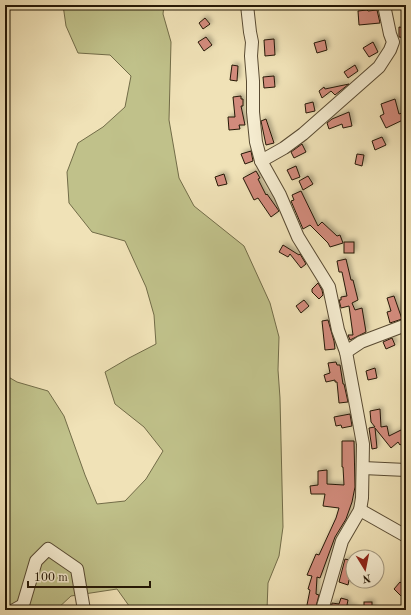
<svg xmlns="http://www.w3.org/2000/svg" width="411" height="615" font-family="'Old Standard TT',serif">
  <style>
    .green { fill: #c0c18a; stroke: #726c48 }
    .building { fill: #d28b7c; stroke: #251806; filter: url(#shadow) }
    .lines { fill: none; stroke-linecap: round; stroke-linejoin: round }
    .minor-casing { stroke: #584a32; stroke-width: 14 }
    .minor { stroke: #f5ecd0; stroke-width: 12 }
  </style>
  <defs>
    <filter id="shadow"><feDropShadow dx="2.5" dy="-2.5" stdDeviation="2" flood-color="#0004"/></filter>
  </defs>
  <rect width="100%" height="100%" fill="#f0e2b7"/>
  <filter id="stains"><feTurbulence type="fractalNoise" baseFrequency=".005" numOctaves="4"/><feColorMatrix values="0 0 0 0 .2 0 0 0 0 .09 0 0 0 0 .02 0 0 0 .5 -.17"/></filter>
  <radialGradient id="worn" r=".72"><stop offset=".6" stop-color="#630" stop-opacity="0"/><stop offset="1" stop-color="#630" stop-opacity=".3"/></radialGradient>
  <polygon class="green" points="63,5 164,5 163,14 171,42 169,120 179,178 194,206 244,246 270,303 279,337 278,370 280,398 283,527 279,556 268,583 267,610 132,610 117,589 71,596 56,610 5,610 5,375 17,382 48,391 64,416 85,475 97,504 125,501 146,479 163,451 144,427 115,404 105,372 129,358 156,344 154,315 146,287 125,241 92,232 69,203 67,172 78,143 103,127 125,107 131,76 110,55 78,53 66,26"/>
  <g class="building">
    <polygon points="367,10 368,11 377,10 380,23 359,25 358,11"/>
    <polygon points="205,18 210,24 203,29 199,23"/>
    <polygon points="399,27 406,28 406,38 399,37"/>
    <polygon points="206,37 212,45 204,51 198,42"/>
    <polygon points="274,39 275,55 265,56 264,40"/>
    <polygon points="325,40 327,50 317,53 314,43"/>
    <polygon points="373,42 378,52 369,57 363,48"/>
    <polygon points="232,65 238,66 237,81 230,80"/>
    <polygon points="355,65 358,71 348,78 344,72"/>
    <polygon points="274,76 275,87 264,88 263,77"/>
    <polygon points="349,84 335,95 331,91 322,98 319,91 324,87 325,89"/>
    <polygon points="241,96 241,99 243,99 243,106 241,106 245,125 239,125 240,129 229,130 228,117 235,117 233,97"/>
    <polygon points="395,99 399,114 402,113 405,119 386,128 380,116 384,114 381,104"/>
    <polygon points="313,102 315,111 306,113 305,104"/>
    <polygon points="349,112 352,126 343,128 342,124 329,129 327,123 332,119"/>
    <polygon points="266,119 274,143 266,145 261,121"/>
    <polygon points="382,137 386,145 375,150 372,141"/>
    <polygon points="302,144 306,152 294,158 291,152"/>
    <polygon points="251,151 253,161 245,164 241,154"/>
    <polygon points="357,154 364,155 362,166 355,164"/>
    <polygon points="296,166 300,177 292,180 287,170"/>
    <polygon points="256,171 260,178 258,179 266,195 267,194 279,211 271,217 258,198 254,200 243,178"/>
    <polygon points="224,174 227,184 218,186 215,177"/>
    <polygon points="308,176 313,184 303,190 299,181"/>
    <polygon points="301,191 318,226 322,222 337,236 340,235 343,243 330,247 328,243 310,225 303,229 291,201 294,200 292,195"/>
    <rect x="344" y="242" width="10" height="11"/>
    <polygon points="283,245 299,255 300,254 306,264 301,268 290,254 288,257 279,252"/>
    <polygon points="346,259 351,280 353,280 358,300 352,303 355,310 362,308 366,332 350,340 348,335 353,335 349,306 341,308 339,300 341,300 341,297 347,296 342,272 339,272 337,261"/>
    <polygon points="318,283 322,290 323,295 319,299 312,292 312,289"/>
    <polygon points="394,296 402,319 390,323 387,312 391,311 387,298"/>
    <polygon points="304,300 309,306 301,313 296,306"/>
    <polygon points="328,320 334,341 335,349 325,350 322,321"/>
    <polygon points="392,338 395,345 386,349 383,342"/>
    <polygon points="336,362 337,365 340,365 343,384 344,384 348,402 339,403 337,382 335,382 335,380 326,382 324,375 330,373 328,363"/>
    <polygon points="375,368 377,378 368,380 366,371"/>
    <polygon points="380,409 381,427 387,426 389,436 403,429 406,434 406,441 400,445 398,442 391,448 375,428 377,448 372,449 369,428 375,427 371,422 370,411"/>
    <polygon points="350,414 352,426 342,428 341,425 336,426 334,417"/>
    <polygon points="342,441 354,441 355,487 352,502 346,519 335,537 320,578 317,577 316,594 319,595 315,610 306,610 310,590 308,589 312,576 307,575 316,554 319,555 336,518 339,508 323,506 325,494 311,494 310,486 318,485 318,471 327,470 327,484 344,485 343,467 342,467"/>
    <polygon points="345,559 353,561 353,581 349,580 348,585 339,582"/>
    <polygon points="400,582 406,587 406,593 402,597 394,589"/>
    <polygon points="341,598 348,600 347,605 355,607 355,610 331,610 332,603 339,604"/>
    <rect x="364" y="602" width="8" height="8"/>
  </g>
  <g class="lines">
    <g class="minor-casing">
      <g id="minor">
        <polyline points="247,5 250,32 252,42 251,56 253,81 253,112 256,142 261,161 280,195 298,237 329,287 338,330 346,352 363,444 362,498 360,510 342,541 322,610"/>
        <polyline points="261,161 284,148 303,134 379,67 390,50 393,42 390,34 384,5"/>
        <polyline points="346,352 361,342 406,325"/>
        <polyline points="363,468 406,470"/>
        <polyline points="360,510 406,536"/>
        <polyline points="14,610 23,605 36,561 48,549 77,569 84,610"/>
      </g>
    </g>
    <use href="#minor" class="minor"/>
  </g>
  <rect width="411" height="615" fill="none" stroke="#f0e2b7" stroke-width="20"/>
  <rect x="6" y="6" width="399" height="603" fill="none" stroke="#251806" stroke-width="2"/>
  <rect x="10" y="10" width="391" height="595" fill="none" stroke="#251806"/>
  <g transform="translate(365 569) rotate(170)"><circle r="19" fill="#f5ecd0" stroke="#a2977f"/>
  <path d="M0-3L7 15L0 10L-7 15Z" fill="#8f2418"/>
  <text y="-6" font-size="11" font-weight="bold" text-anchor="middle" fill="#251806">N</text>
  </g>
  <path d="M28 581v6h122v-6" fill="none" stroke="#251806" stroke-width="2"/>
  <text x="34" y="581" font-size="12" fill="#251806" stroke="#f5ecd0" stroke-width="3" paint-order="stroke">100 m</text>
  <rect width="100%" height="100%" filter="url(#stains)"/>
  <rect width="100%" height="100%" fill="url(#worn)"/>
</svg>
